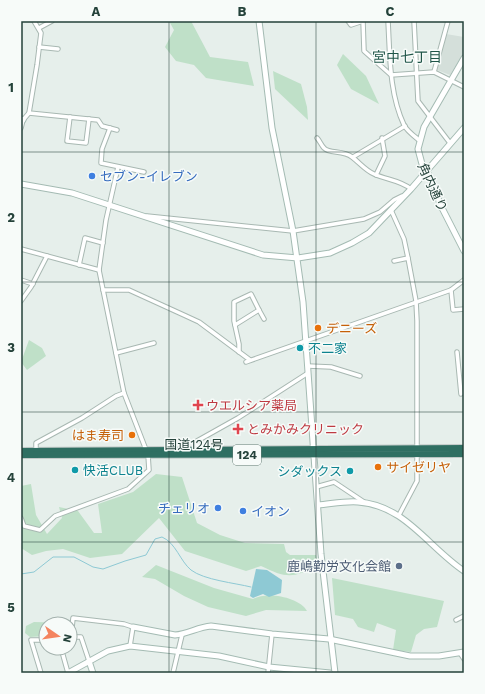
<svg xmlns="http://www.w3.org/2000/svg" width="485" height="694" font-family="'Work Sans','Noto Sans JP',sans-serif">
  <style>
    .built { fill: #d4dfda }
    .green { fill: #bfe0c8 }
    .water { fill: #8ec9d4 }
    .lines { fill: none; stroke-linecap: round; stroke-linejoin: round }
    .stream { stroke: #8ec9d4; stroke-width: 1 }
    .street-casing { stroke: #a8b8b2; stroke-width: 5.5 }
    .secondary-casing { stroke: #a4bbb3; stroke-width: 7 }
    .highway-casing { stroke: #c2cac8; stroke-width: 8 }
    .street { stroke: #fff; stroke-width: 3.5 }
    .secondary { stroke: #fff; stroke-width: 5 }
    .highway { stroke: #2f6f62; stroke-width: 6 }
    .grid { fill: none; stroke: #24423a; stroke-width: 1; stroke-opacity: 0.55 }
    .shop-dot { fill: #3f7fe0; stroke: #f7fbf9; stroke-width: 1.5 }
    .food-dot { fill: #e8710a; stroke: #f7fbf9; stroke-width: 1.5 }
    .culture-dot { fill: #0f9aa8; stroke: #f7fbf9; stroke-width: 1.5 }
    .health-dot { fill: #e0444e; stroke: #f7fbf9; stroke-width: 1.5 }
    .service-dot { fill: #5c6f8a; stroke: #f7fbf9; stroke-width: 1.5 }
    .labels { text-anchor: middle; stroke-width: 3; stroke-linejoin: round; paint-order: stroke }
    .shield { fill: #f7fbf9; stroke: #637a73; stroke-width: 1 }
    .shield-label { font-size: 12px; font-weight: bold; fill: #24423a }
    .shop-label { font-size: 13px; fill: #366cbe; stroke: #f7fbf9; text-anchor: start }
    .street-label { font-size: 13px; fill: #24423a; stroke: #f7fbf9 }
    .food-label { font-size: 13px; fill: #c56008; stroke: #f7fbf9; text-anchor: start }
    .culture-label { font-size: 13px; fill: #0d838f; stroke: #f7fbf9; text-anchor: start }
    .health-label { font-size: 13px; fill: #be3a42; stroke: #f7fbf9; text-anchor: start }
    .service-label { font-size: 13px; fill: #4e5e75; stroke: #f7fbf9; text-anchor: end }
    .neighbourhood-label { font-size: 14px; fill: #1f5548; stroke: #f7fbf9 }
    .neatline { fill: none; stroke: #24423a; stroke-width: 1.5 }
    .grid-label { font-size: 13px; text-anchor: middle; font-weight: bold; fill: #24423a }
  </style>
  <rect width="100%" height="100%" fill="#e6efeb"/>
  <polygon class="built" points="446,34 464,37 464,52 450,75 437,70"/>
  <g class="green">
    <polygon points="169,21 191,21 210,57 248,62 254,86 206,78 194,65 176,61 165,47 174,30"/>
    <polygon points="343,54 366,76 379,104 351,89 337,65"/>
    <polygon points="273,71 301,84 307,107 308,120 275,89"/>
    <polygon points="29,340 42,348 46,356 27,370 21,362"/>
    <path d="M 156,474 L 182,477 L 197,523 L 220,535 L 245,543 L 284,544 L 286,552 L 290,555 L 316,555 L 318,565 C 293,579 286,578 261,566 L 246,571 L 185,551 L 159,518 L 122,554 L 90,558 L 63,549 L 46,551 L 32,555 L 21,548 L 21,486 L 31,484 L 36,515 L 47,534 L 62,518 L 59,507 L 78,511 L 94,533 L 102,533 L 98,504 L 133,492 Z"/>
    <path d="M 156,565 L 214,588 L 253,599 C 266,591 300,597 307,611 L 266,610 L 246,616 L 208,607 L 184,596 L 155,579 L 142,577 Z"/>
    <polygon points="332,578 444,601 437,627 424,629 416,635 411,652 393,650 396,630 377,623 374,632 358,627 353,619 335,615"/>
    <polygon points="34,622 70,623 70,625 46,624 46,636 30,637 25,633 26,626"/>
  </g>
  <polygon class="water" points="256,569 267,570 282,580 281,593 269,597 263,594 253,598 250,596"/>
  <g class="lines">
    <path class="stream" d="M 21,574 L 34,572 L 53,557 L 74,557 L 93,567 L 103,569 L 125,561 L 146,555 L 155,539 L 162,537 C 176,543 180,561 191,570 C 204,580 235,583 251,587"/>
    <g class="street-casing">
      <g id="street">
        <polyline points="348,21 351,25 363,21"/>
        <polyline points="363,21 364,51 391,75 434,72 464,87"/>
        <path d="M 388,21 C 390,55 389,93 404,125 C 407,131 414,136 419,140"/>
        <polyline points="414,21 418,101 450,143"/>
        <polyline points="39,28 52,21"/>
        <polyline points="39,47 58,49"/>
        <polyline points="434,72 448,21"/>
        <polyline points="29,113 98,120 102,126 117,130"/>
        <polyline points="70,117 67,141 86,143 89,119"/>
        <polyline points="21,128 23,120 29,113 37,65 41,33 34,21"/>
        <polyline points="110,128 102,149 101,163 144,172"/>
        <path d="M 317,138 C 320,141 321,145 324,148 C 329,154 343,150 352,157 C 360,163 365,170 374,174 C 387,180 400,180 411,189"/>
        <polyline points="353,157 405,126"/>
        <polyline points="376,175 385,156 382,138"/>
        <polyline points="391,210 404,239 408,258"/>
        <polyline points="147,216 293,231 364,219 380,212 394,200 402,196"/>
        <polyline points="21,249 99,270"/>
        <polyline points="394,261 408,258 416,301 417,321 417,481 399,515"/>
        <polyline points="79,265 85,238 103,243"/>
        <polyline points="21,280 33,284"/>
        <polyline points="103,290 129,290 186,316 199,322 250,360"/>
        <polyline points="451,290 453,310 464,309"/>
        <polyline points="21,301 31,287 47,256"/>
        <polyline points="235,325 259,310 264,319"/>
        <polyline points="239,352 239,344 234,321 234,302 251,294 259,310"/>
        <polyline points="457,352 461,394"/>
        <polyline points="116,353 154,343"/>
        <polyline points="246,362 451,290 464,280"/>
        <polyline points="308,366 331,367 360,376"/>
        <polyline points="197,451 197,441 238,418 308,373"/>
        <polyline points="36,452 36,443 82,418 116,396 124,393"/>
        <polyline points="316,487 334,482 364,502"/>
        <polyline points="21,518 24,526 40,530 55,516 128,489 149,470 148,455 124,393 99,270 106,220 118,167"/>
        <polyline points="456,620 464,616"/>
        <polyline points="70,637 81,637 89,661"/>
        <polyline points="71,637 73,618 124,624 133,627 130,646"/>
        <polyline points="61,648 68,673"/>
        <polyline points="460,653 464,659"/>
        <polyline points="41,673 31,640 46,640"/>
        <polyline points="173,673 182,635"/>
        <polyline points="268,673 272,634"/>
      </g>
    </g>
    <g class="secondary-casing">
      <g id="secondary">
        <polyline points="259,21 272,128 293,231 303,302 321,554 335,673"/>
        <polyline points="464,58 424,127 418,149 422,164 432,180 440,204 464,251"/>
        <polyline points="21,119 23,120"/>
        <polyline points="21,184 72,193 263,255 298,258 330,253 352,243 369,233 411,189 464,128"/>
        <path d="M 318,505 C 331,504 344,501 358,502 C 405,505 428,547 464,571"/>
        <path d="M 133,627 L 175,635 C 188,634 198,627 211,626 L 272,634 L 329,639 L 410,656 L 439,656 L 464,652"/>
        <polyline points="89,661 93,673"/>
        <polyline points="68,673 108,651 130,646 219,656 269,667 330,673"/>
      </g>
    </g>
    <g class="highway-casing">
      <g id="highway">
        <polyline points="21,451 464,448"/>
        <polyline points="21,455 464,454"/>
      </g>
    </g>
    <use href="#street" class="street"/>
    <use href="#secondary" class="secondary"/>
    <use href="#highway" class="highway"/>
  </g>
  <path class="grid" d="M 169,21 L 169,673M 316,21 L 316,673M 21,152 L 464,152M 21,282 L 464,282M 21,412 L 464,412M 21,542 L 464,542"/>
  <g class="shop-dot">
    <circle cx="92" cy="176" r="4"/>
    <circle cx="218" cy="508" r="4"/>
    <circle cx="243" cy="511" r="4"/>
  </g>
  <g class="food-dot">
    <circle cx="318" cy="328" r="4"/>
    <circle cx="132" cy="435" r="4"/>
    <circle cx="378" cy="467" r="4"/>
  </g>
  <g class="culture-dot">
    <circle cx="300" cy="348" r="4"/>
    <circle cx="75" cy="470" r="4"/>
    <circle cx="350" cy="471" r="4"/>
  </g>
  <g class="health-dot">
    <path d="M196 399h4v4h4v4h-4v4h-4v-4h-4v-4h4z"/>
    <path d="M236 423h4v4h4v4h-4v4h-4v-4h-4v-4h4z"/>
  </g>
  <circle class="service-dot" cx="399" cy="566" r="4"/>
  <g class="labels">
    <rect class="shield" x="233" y="445" width="28" height="20" rx="3"/>
    <g class="shield-label">
      <text x="247" y="459">124</text>
    </g>
    <g class="shop-label">
      <text x="100" y="181">セブン-イレブン</text>
      <text x="210" y="513" text-anchor="end">チェリオ</text>
      <text x="251" y="516">イオン</text>
    </g>
    <g class="street-label">
      <text transform="translate(433 187) rotate(65)" y="5">角内通り</text>
      <text x="194" y="449">国道124号</text>
    </g>
    <g class="food-label">
      <text x="326" y="333">デニーズ</text>
      <text x="124" y="440" text-anchor="end">はま寿司</text>
      <text x="386" y="472">サイゼリヤ</text>
    </g>
    <g class="culture-label">
      <text x="308" y="353">不二家</text>
      <text x="83" y="475">快活CLUB</text>
      <text x="342" y="476" text-anchor="end">シダックス</text>
    </g>
    <g class="health-label">
      <text x="206" y="410">ウエルシア薬局</text>
      <text x="247" y="434">とみかみクリニック</text>
    </g>
    <g class="service-label">
      <text x="391" y="571">鹿嶋勤労文化会館</text>
    </g>
    <g class="neighbourhood-label">
      <text x="407" y="62">宮中七丁目</text>
    </g>
  </g>
  <rect width="485" height="694" fill="none" stroke="#f7fbf9" stroke-width="44"/>
  <g transform="translate(58 636) rotate(103)"><circle r="19" fill="#f7fbf9" stroke="#a3b1ad"/>
  <path d="M0-3L7 15L0 10L-7 15Z" fill="#f4845f"/>
  <text y="-6" font-size="11" font-weight="bold" text-anchor="middle" fill="#24423a">N</text>
  </g>
  <rect x="22" y="22" width="441" height="650" class="neatline"/>
  <g class="grid-label">
    <text x="96" y="16">A</text>
    <text x="242" y="16">B</text>
    <text x="390" y="16">C</text>
    <text x="11" y="92">1</text>
    <text x="11" y="222">2</text>
    <text x="11" y="352">3</text>
    <text x="11" y="482">4</text>
    <text x="11" y="612">5</text>
  </g>
</svg>
